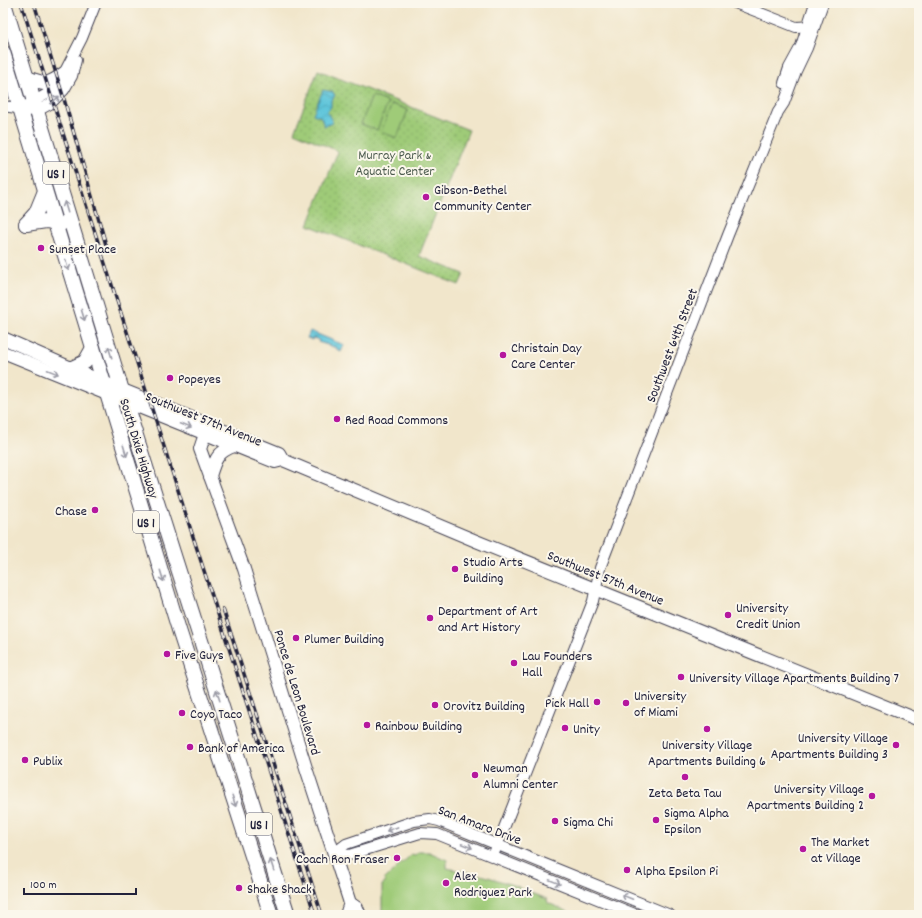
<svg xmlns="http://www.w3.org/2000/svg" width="922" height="918" font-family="Dekko,sans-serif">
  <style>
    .grass { fill: url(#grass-dots); stroke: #60765a }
    .pitch { fill: #9fcb78; stroke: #60765a }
    .water { fill: url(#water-waves); stroke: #40748a }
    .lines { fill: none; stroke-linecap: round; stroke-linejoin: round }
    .tertiary-casing { stroke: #413f51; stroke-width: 12 }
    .secondary-casing { stroke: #413f51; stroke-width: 14 }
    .trunk-casing { stroke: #413f51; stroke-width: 16 }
    .tertiary { stroke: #fff; stroke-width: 10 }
    .secondary { stroke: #fff; stroke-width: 12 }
    .trunk { stroke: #fff; stroke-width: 14 }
    .rail-casing { stroke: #22223b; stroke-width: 3.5 }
    .rail { stroke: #fbf7ec; stroke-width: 2; stroke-dasharray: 6; stroke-linecap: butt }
    .oneway { stroke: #9c9ca7 }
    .poi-dot { fill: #b5179e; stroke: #fbf7ec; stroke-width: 1.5 }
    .labels { text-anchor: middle; stroke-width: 4; stroke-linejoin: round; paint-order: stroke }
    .shield { fill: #fbf7ec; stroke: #636270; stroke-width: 1 }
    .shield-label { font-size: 13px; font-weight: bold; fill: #22223b }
    .park-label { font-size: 14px; fill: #4e5d50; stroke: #fbf7ec }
    .poi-label { font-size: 14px; fill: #22223b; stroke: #fbf7ec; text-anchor: start }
    .street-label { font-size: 14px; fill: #22223b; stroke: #fbf7ec }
  </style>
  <defs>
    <pattern id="grass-dots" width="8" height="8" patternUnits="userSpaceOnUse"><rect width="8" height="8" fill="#9fcb78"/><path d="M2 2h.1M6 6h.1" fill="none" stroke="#89ae69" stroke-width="1.8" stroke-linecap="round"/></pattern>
    <pattern id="water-waves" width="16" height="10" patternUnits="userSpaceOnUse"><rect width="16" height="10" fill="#5dc5da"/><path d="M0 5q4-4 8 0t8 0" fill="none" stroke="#51a9bc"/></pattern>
  </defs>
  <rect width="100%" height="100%" fill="#fbf7ec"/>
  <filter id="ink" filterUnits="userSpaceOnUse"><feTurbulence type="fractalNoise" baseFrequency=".025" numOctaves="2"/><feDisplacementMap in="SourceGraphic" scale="8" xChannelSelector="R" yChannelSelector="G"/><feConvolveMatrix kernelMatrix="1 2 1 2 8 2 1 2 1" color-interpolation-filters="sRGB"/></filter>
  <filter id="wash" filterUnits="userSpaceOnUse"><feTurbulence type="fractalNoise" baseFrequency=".012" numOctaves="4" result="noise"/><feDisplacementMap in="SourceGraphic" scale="16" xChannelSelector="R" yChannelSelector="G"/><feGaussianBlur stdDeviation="0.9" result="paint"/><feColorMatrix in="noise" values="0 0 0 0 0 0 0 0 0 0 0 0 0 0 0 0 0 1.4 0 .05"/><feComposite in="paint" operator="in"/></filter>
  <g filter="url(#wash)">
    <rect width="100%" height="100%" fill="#f1e6cb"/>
    <polygon class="grass" points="318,70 469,130 419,256 464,274 459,285 308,225 338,151 294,132"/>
    <g class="pitch">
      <polygon points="372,96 388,102 377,130 361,124"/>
      <polygon points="392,104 408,110 397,138 381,132"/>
      <polygon points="418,852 429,852 447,860 447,868 485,876 519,887 519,888 547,899 548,903 576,915 382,915 382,885 386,882 384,880 412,854 415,855"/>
    </g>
    <g class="water">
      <polygon points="323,90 333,92 335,96 331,100 331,107 327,112 333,123 324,126 321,117 313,114"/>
      <polygon points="310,331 344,345 341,352 337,350 337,348 318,342 319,340 313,338 312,340 307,338"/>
    </g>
  </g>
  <g filter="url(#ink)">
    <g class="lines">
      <g class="tertiary-casing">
        <g id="tertiary">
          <polyline points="735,3 796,27 813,26"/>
          <polyline points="784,83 789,68 801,46 815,3"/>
          <polyline points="3,106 37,111 50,104 64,90 72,76 76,60"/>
          <polyline points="20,109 45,95 55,88 60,81 82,38 96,3"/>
          <polyline points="334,853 346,844 414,821 430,819 439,821 670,915"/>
          <polyline points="334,853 349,855 420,833 437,834 637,915"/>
          <polyline points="493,856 593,601 600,568 728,235 778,112 784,103 796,71 807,48 823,3"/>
        </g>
      </g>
      <g class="secondary-casing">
        <g id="secondary">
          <polyline points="3,338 103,382 279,453 283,460"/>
          <polyline points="3,352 275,462 283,460 476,541 919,720"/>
          <polyline points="212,432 205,434 200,449 244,569 306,768 350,903 357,908 360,915"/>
          <polyline points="233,440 243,443 253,442"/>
          <path d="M 210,476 C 215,460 217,452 234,446"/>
          <polyline points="348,915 347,912 350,903"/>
        </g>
      </g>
      <g class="trunk-casing">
        <g id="trunk">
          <polyline points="4,3 131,420 288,915"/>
          <polyline points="3,52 179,630 271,915"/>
          <path d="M 27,78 C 46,85 48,86 64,74"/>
          <polyline points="26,224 46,221 61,224"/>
          <polyline points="26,224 36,213 45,191"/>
          <polyline points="72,368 85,362 93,348"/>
        </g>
      </g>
      <use href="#tertiary" class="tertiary"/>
      <use href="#secondary" class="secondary"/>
      <use href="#trunk" class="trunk"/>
      <g class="rail-casing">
        <g id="rail">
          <polyline points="21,3 315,915"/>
          <polyline points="34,3 64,99 106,245"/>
          <polyline points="223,609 322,915"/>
        </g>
      </g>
      <use href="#rail" class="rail"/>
    </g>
    <defs><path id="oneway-shaft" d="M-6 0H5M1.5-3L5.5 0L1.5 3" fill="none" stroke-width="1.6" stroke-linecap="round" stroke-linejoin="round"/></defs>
    <g class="oneway">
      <use href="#oneway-shaft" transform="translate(55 100) rotate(-42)"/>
      <use href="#oneway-shaft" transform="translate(66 207) rotate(-107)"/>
      <use href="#oneway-shaft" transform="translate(67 265) rotate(73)"/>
      <use href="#oneway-shaft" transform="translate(83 315) rotate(73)"/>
      <use href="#oneway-shaft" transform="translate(110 352) rotate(-107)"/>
      <use href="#oneway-shaft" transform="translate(53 372) rotate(22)"/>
      <use href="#oneway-shaft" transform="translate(186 426) rotate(22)"/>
      <use href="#oneway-shaft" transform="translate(125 451) rotate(73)"/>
      <use href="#oneway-shaft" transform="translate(162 576) rotate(73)"/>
      <use href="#oneway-shaft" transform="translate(218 695) rotate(-108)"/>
      <use href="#oneway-shaft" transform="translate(234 801) rotate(72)"/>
      <use href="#oneway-shaft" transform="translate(392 829) rotate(160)"/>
      <use href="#oneway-shaft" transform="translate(467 846) rotate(22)"/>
      <use href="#oneway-shaft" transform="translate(272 865) rotate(-108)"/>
      <use href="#oneway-shaft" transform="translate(555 882) rotate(22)"/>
      <use href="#oneway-shaft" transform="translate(627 897) rotate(-158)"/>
    </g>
  </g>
  <g class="poi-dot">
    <circle cx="426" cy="197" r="4"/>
    <circle cx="41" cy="248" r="4"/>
    <circle cx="503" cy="355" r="4"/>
    <circle cx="170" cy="378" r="4"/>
    <circle cx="337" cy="419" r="4"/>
    <circle cx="95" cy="510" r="4"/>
    <circle cx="455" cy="569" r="4"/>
    <circle cx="728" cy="615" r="4"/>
    <circle cx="430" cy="618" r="4"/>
    <circle cx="296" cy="638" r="4"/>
    <circle cx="167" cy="654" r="4"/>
    <circle cx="514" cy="663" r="4"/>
    <circle cx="681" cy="677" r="4"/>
    <circle cx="597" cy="702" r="4"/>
    <circle cx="626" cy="703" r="4"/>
    <circle cx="435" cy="705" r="4"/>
    <circle cx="182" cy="713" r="4"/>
    <circle cx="367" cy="725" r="4"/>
    <circle cx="565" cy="728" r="4"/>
    <circle cx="707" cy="729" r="4"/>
    <circle cx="896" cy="745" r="4"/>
    <circle cx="190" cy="747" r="4"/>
    <circle cx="25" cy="760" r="4"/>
    <circle cx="475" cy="775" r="4"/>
    <circle cx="685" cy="777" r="4"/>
    <circle cx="872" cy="796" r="4"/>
    <circle cx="656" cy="820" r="4"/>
    <circle cx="555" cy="821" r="4"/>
    <circle cx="803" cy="849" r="4"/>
    <circle cx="397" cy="858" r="4"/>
    <circle cx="627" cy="870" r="4"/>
    <circle cx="446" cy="883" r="4"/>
    <circle cx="239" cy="888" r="4"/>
  </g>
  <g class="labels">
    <g class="shield">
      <rect x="43" y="162" width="26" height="22" rx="3"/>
      <rect x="133" y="511" width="26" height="22" rx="3"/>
      <rect x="246" y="813" width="26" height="22" rx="3"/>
    </g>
    <g class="shield-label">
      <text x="56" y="178">US 1</text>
      <text x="146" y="527">US 1</text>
      <text x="259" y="829">US 1</text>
    </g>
    <g class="park-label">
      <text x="395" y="159">Murray Park &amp;<tspan x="395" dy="16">Aquatic Center</tspan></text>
    </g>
    <g class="poi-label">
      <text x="434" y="194">Gibson-Bethel<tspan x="434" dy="16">Community Center</tspan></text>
      <text x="49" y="253">Sunset Place</text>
      <text x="511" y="352">Christain Day<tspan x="511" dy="16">Care Center</tspan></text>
      <text x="178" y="383">Popeyes</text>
      <text x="345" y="424">Red Road Commons</text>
      <text x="87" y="515" text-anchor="end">Chase</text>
      <text x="463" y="566">Studio Arts<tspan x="463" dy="16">Building</tspan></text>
      <text x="736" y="612">University<tspan x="736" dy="16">Credit Union</tspan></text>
      <text x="438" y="615">Department of Art<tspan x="438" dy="16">and Art History</tspan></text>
      <text x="304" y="643">Plumer Building</text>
      <text x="175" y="659">Five Guys</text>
      <text x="522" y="660">Lau Founders<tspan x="522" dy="16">Hall</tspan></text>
      <text x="689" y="682">University Village Apartments Building 7</text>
      <text x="634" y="700">University<tspan x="634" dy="16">of Miami</tspan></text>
      <text x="589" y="707" text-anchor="end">Pick Hall</text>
      <text x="443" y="710">Orovitz Building</text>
      <text x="190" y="718">Coyo Taco</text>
      <text x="375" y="730">Rainbow Building</text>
      <text x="573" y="733">Unity</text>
      <text x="888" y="742" text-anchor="end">University Village<tspan x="888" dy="16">Apartments Building 3</tspan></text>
      <text x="707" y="749" text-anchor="middle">University Village<tspan x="707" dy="16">Apartments Building 6</tspan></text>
      <text x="198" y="752">Bank of America</text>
      <text x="33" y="765">Publix</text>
      <text x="483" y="772">Newman<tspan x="483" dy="16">Alumni Center</tspan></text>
      <text x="864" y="793" text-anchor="end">University Village<tspan x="864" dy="16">Apartments Building 2</tspan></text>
      <text x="685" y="797" text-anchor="middle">Zeta Beta Tau</text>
      <text x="664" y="817">Sigma Alpha<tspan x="664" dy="16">Epsilon</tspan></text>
      <text x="563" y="826">Sigma Chi</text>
      <text x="811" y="846">The Market<tspan x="811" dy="16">at Village</tspan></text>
      <text x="389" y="863" text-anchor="end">Coach Ron Fraser</text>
      <text x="635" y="875">Alpha Epsilon Pi</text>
      <text x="454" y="880">Alex<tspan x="454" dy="16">Rodriguez Park</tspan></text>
      <text x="247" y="893">Shake Shack</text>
    </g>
    <g class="street-label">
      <text transform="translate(671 345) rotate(-69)" y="5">Southwest 64th Street</text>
      <text transform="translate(204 418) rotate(22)" y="5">Southwest 57th Avenue</text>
      <text transform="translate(140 448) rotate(73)" y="5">South Dixie Highway</text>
      <text transform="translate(606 577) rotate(22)" y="5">Southwest 57th Avenue</text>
      <text transform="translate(298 692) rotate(73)" y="5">Ponce de Leon Boulevard</text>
      <text transform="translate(480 824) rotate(21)" y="5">San Amaro Drive</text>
    </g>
  </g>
  <rect width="922" height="918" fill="none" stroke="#fbf7ec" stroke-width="16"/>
  <path d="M24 888v6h112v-6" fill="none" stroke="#22223b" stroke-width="2"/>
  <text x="30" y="888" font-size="12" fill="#22223b" stroke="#fbf7ec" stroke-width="3" paint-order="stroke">100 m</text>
</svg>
